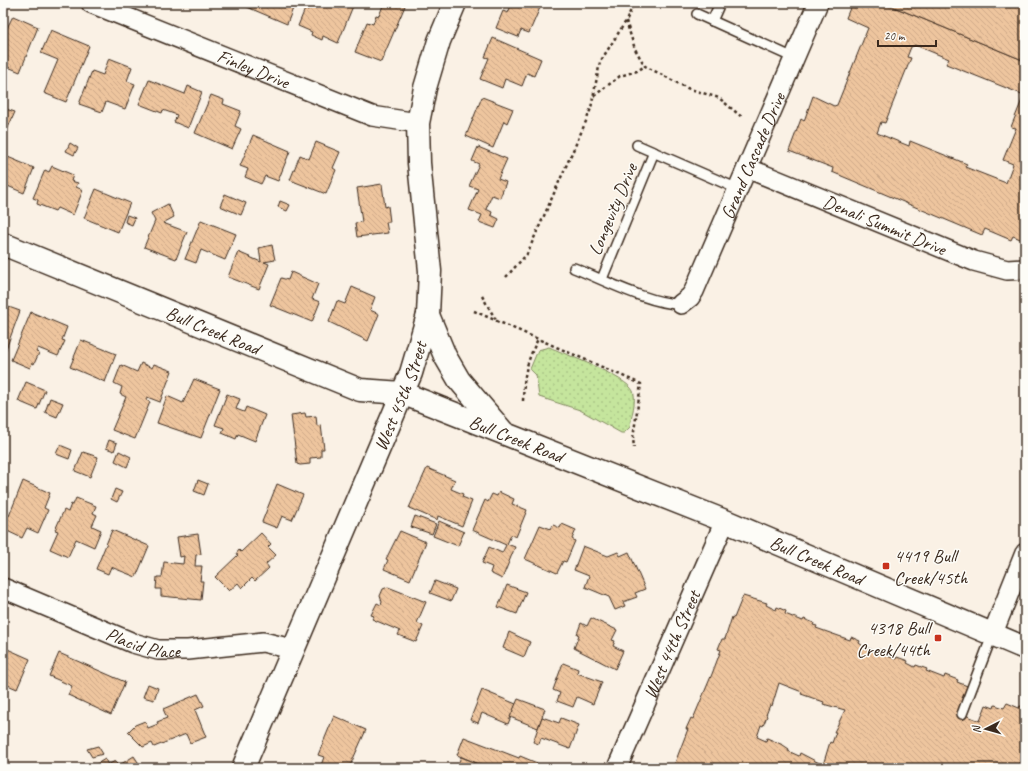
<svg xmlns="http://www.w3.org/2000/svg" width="1028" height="771" font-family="Caveat,sans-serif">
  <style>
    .grass { fill: url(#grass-dots); stroke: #80885e }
    .building { fill: url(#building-back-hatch); stroke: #3b2a1e; fill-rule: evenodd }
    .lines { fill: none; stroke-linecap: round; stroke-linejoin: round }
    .service-casing { stroke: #3b2a1e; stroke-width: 12 }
    .minor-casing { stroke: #3b2a1e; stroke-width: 22 }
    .tertiary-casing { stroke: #3b2a1e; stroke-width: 25 }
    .secondary-casing { stroke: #3b2a1e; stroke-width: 25 }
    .path { stroke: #3b2a1e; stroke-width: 2.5; stroke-dasharray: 3 3; stroke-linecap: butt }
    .service { stroke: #fdfcf7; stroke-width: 9 }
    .minor { stroke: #fdfcf7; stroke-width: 19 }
    .tertiary { stroke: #fdfcf7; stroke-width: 22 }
    .secondary { stroke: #fdfcf7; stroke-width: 22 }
    .poi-dot { fill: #c8321e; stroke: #fdfcf7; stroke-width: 1.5 }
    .labels { text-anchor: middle; stroke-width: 3; stroke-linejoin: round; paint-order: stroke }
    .street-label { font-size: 19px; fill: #3b2a1e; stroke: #fdfcf7 }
    .poi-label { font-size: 19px; fill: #3b2a1e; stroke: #fdfcf7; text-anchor: start }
  </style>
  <defs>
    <pattern id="grass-dots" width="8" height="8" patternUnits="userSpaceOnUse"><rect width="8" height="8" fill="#c5e59d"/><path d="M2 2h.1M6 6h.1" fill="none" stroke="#aac587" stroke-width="1.8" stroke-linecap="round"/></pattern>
    <pattern id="building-back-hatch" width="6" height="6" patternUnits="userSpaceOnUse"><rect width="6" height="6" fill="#eec59e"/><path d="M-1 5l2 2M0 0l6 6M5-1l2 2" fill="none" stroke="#cda988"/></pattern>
  </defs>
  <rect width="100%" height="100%" fill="#faf1e5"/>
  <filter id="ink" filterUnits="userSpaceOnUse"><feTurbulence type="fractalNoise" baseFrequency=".025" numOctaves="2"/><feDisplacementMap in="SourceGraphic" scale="8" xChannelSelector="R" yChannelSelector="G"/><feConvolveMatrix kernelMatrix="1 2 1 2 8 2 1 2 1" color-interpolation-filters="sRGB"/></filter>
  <g filter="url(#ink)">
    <path class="grass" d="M 549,347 C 565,354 627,377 633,391 C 637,401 631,416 630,427 L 624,433 L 621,433 L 580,410 L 539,397 L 536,375 L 530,369 L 538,350 Z"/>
    <g class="building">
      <polygon points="248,3 295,3 287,24 247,7"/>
      <polygon points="311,3 328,5 329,3 346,3 353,6 338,43 323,36 322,40 311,35 312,32 298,26 305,9 308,10"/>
      <polygon points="384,3 397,3 405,6 381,62 355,52 367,22 373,24 376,15 379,16"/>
      <polygon points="512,3 542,3 529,33 521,30 518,37 496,28 503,11 508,13"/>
      <path d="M 852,3 L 884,3 L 1025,61 L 1025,241 L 1013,236 L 1011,240 L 985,229 L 982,235 L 832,172 L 833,168 L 789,151 L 801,119 L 804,121 L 813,96 L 834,106 L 837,105 L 868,28 L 846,18 ZM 915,45 L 949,59 L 946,64 L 1024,95 L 1011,127 L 1016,128 L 1003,160 L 1013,164 L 1006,183 L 965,167 L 967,164 L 910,141 L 909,146 L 877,133 L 881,122 L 885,123 L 911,58 L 907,57 L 911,47 Z"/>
      <polygon points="884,3 1025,3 1025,61"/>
      <polygon points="13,16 38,27 20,72 3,65 3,36"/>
      <polygon points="51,30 89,46 66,102 44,93 58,60 41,53"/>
      <polygon points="493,38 541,59 534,76 527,73 522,86 505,79 502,88 480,79 489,58 485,57"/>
      <polygon points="109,58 132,67 127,81 135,84 125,109 106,102 102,112 79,104 92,71 103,75"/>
      <polygon points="149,80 185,94 188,86 202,92 188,128 174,122 177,115 163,110 162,113 139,104"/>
      <polygon points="211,95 224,100 223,104 241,111 235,126 241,129 232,149 195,133"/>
      <polygon points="482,97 513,109 507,123 504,121 493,148 466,136"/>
      <polygon points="3,108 15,112 7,130 3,128"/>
      <polygon points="253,135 290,151 278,181 265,176 261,184 245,177 248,169 240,166"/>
      <polygon points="316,142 340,152 333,168 336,170 326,194 290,180 300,155 309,159"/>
      <polygon points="70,143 78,148 74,155 66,151"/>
      <polygon points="478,147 507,159 498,179 506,182 500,198 492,195 486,209 492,212 491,215 499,219 495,228 479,222 482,215 469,210 478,189 469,186 479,164 472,161"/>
      <polygon points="3,155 34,168 24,193 3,184"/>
      <polygon points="52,166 73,175 71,181 78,183 76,187 83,190 73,215 57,208 55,211 37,204 38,200 33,198 45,170 49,172"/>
      <polygon points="382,184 385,207 388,206 390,222 386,222 388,233 357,237 355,223 362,222 357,188"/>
      <polygon points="96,189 130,203 118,232 84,218"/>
      <polygon points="225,194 246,203 241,215 220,206"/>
      <polygon points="280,201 290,205 287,211 278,207"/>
      <polygon points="168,204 174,217 163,223 187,232 176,259 144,247 155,221 151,213"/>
      <polygon points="127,215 135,218 132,225 125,222"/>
      <polygon points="201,220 236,234 225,260 201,250 196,263 185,259"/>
      <polygon points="272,245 275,260 264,262 269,264 259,289 228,277 238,252 261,262 259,248"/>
      <polygon points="291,272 318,284 312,299 320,302 312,322 270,305 281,278 288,280"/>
      <polygon points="352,287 375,297 370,310 379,314 368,341 329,322 337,301 345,304"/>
      <polygon points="3,305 20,311 3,357"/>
      <polygon points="31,312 67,327 62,340 65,341 58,356 38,348 36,352 39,353 34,364 32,363 30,368 11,360"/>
      <polygon points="81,340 116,354 105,382 70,367"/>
      <polygon points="141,363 152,368 154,364 172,371 160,402 147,397 146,400 150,402 135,439 112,430 126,397 120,394 122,387 114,383 121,365 137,372"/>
      <polygon points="194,379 220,389 201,438 157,423 167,396 183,403"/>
      <polygon points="26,382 45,390 37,409 18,401"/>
      <polygon points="227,394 240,399 236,409 244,412 246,407 265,415 255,441 238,434 236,439 222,433 224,428 215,425"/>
      <polygon points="50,398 63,403 57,417 45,412"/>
      <polygon points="305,413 306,417 316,416 317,426 321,425 324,449 321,449 321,457 310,458 310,464 300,465 297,464 291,415"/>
      <polygon points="109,440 117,443 114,451 106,448"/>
      <polygon points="60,445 72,450 69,459 56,454"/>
      <polygon points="119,451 131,457 127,467 115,461"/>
      <polygon points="83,452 98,457 90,477 75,471"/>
      <polygon points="427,468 455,480 451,489 463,494 462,497 472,501 462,526 438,516 437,520 409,508"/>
      <polygon points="198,480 208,484 204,495 194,491"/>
      <polygon points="23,481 50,493 44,508 48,510 38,533 27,528 22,538 3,529 3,516 4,514 9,516"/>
      <polygon points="277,484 303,495 292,520 282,516 277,528 262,522"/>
      <polygon points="115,489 122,492 117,502 111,499"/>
      <polygon points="499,492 514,499 512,504 527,510 516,537 511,535 507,544 515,547 502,579 490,573 492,567 482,563 489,547 502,553 506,545 472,530 485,500 488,502 492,494 497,496"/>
      <polygon points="76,498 96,506 93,513 97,515 92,526 101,530 94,547 76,539 68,557 50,549 58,531 55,530 64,510 68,512 71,504 73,505"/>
      <polygon points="415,516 436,524 432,534 411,527"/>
      <polygon points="439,521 464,532 458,546 433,536"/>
      <polygon points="562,524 576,530 572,539 575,541 566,562 563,561 557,573 525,559 540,525 551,529 553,525 560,528"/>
      <polygon points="112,530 149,546 136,577 111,567 108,574 96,569"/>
      <polygon points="400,531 426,542 410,580 384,569 388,560 386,559"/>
      <polygon points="261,533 271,544 268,547 276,555 266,564 269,568 255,581 252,578 242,588 238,583 229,591 215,577 238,555 236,554 239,550 241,552"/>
      <polygon points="198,534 201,554 196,555 195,566 202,566 200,581 203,581 201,600 161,596 161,589 156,589 157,577 162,577 164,562 183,564 184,556 180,557 177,537"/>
      <polygon points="583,546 608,556 618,552 620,556 629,552 645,589 635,593 637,597 623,602 625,606 615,610 609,597 585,587 589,576 574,570"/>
      <polygon points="435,581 456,589 451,601 430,593"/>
      <polygon points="507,585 526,592 517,614 498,607"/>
      <polygon points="388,587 426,602 417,623 423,626 416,642 398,635 400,631 372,619 374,616 371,615 377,603 381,605 382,602 380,596 383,589"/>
      <path d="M 743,596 L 767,603 L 766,605 L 776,610 L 777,607 L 786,611 L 785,614 L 803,621 L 804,619 L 814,623 L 813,625 L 817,626 L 816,628 L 850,640 L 851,637 L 860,641 L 859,643 L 863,646 L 877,652 L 878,649 L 888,653 L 887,656 L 896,659 L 897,657 L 908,661 L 907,663 L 915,667 L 916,665 L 927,669 L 926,671 L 944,678 L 945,675 L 958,680 L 957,682 L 970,687 L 960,713 L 980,721 L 986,705 L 994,708 L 995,705 L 1004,708 L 1007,703 L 1019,708 L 1020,706 L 1025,707 L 1025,768 L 673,768 L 688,729 L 686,729 L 691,718 L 693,719 L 712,674 L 721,650 L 718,649 L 722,639 L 725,639 L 732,617 L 734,618 ZM 779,683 L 802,692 L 801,694 L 824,702 L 823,704 L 845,710 L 834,732 L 836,732 L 832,743 L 830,742 L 823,765 L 800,753 L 799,756 L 788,751 L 789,749 L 783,745 L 767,738 L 766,741 L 757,737 L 761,725 L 763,726 L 767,716 L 766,715 L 770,705 L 772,706 Z"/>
      <polygon points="591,618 617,630 612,640 615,641 613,646 623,651 615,669 574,648 579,635 577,634 581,623 587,626"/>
      <polygon points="509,632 530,642 524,657 503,648"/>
      <polygon points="3,647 30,659 17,689 3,683"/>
      <polygon points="59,653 125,682 111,715 68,695 72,686 49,676"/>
      <polygon points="563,663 578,669 577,673 602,682 593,704 577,697 573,707 557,701 560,693 553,690"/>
      <polygon points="148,684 158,688 154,700 143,697"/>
      <polygon points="482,690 516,704 508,724 482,713 478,723 470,720"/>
      <polygon points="198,694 204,706 195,710 206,737 190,743 186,734 154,747 152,743 143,747 128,732 135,725 145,721 148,728 158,724 157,722 167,718 163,709"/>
      <polygon points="518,699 545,709 538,728 510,717"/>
      <polygon points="334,716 366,730 349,768 320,768 324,757 318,755"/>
      <polygon points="542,717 559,723 561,718 579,725 570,749 541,738 539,744 533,742"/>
      <polygon points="464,737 519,758 520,756 537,763 535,768 489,768 457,755"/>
      <polygon points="98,746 103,754 92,757 87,749"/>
      <polygon points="134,756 142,768 96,768 95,765 105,759 108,765 115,761 118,766"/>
      <polygon points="461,757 489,768 456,768"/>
    </g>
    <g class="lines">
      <g class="service-casing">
        <g id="service">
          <polyline points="697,14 794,58"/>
          <polyline points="712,21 720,3"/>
          <polyline points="637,145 738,189"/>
          <path d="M 574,268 C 602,279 652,305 681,304"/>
          <polyline points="602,279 654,152"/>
          <polyline points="962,714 993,633"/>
        </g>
      </g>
      <g class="minor-casing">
        <g id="minor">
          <path id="s1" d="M 91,3 L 372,116 L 418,123"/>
          <path id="s2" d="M 747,168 L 974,261 L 1007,270 L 1025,269"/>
          <path id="s3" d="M 681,304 L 690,297 L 694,291 L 818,3"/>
          <path id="s4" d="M 3,588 L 133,643 L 158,650 L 188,650 L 263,642 L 292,649"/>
          <polyline points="993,633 1025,553"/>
          <path id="s5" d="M 617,768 L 725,521"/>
        </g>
      </g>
      <g class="tertiary-casing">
        <g id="tertiary">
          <path id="s6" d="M 3,244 L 360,390 L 402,393 L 435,406 L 725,521 L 1025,648"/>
        </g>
      </g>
      <g class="secondary-casing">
        <g id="secondary">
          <polyline points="428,315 445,356 459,380 504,433"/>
          <path id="s7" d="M 243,768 L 411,373 L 428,315 L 430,271 L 419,163 L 418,123 L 425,88 L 439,41 L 455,3"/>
        </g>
      </g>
      <g class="path">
        <polyline points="626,21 635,49 645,66 687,88 719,98 743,118"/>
        <polyline points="594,96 620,76 637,71 645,66"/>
        <polyline points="506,277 527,254 587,119 591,108 600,62 626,21 634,3"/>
        <polyline points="482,296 496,320"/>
        <polyline points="474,311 641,384 633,438 634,448"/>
        <path d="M 523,401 C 524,374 526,363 538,339"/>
      </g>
      <use href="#service" class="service"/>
      <use href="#minor" class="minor"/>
      <use href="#tertiary" class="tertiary"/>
      <use href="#secondary" class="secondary"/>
    </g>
  </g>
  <g class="poi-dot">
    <rect x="882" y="562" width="8" height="8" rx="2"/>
    <rect x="934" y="634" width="8" height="8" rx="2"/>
  </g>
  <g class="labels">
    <g class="street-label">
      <text dy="7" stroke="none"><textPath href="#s1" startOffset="175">Finley Drive</textPath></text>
      <text dy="7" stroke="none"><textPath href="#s3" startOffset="166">Grand Cascade Drive</textPath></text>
      <text transform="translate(612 209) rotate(-67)" y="7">Longevity Drive</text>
      <text dy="7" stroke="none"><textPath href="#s2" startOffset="149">Denali Summit Drive</textPath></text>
      <text dy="7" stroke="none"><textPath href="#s6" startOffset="227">Bull Creek Road</textPath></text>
      <text dy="7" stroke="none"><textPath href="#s7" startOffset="404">West 45th Street</textPath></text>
      <text dy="7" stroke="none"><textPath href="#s6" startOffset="551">Bull Creek Road</textPath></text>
      <text dy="7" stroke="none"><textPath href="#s6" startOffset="875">Bull Creek Road</textPath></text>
      <text dy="7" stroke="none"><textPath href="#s4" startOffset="151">Placid Place</textPath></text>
      <text dy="7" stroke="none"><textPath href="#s5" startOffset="135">West 44th Street</textPath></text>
    </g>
    <g class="poi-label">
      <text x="894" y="562">4419 Bull<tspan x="894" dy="22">Creek/45th</tspan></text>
      <text x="930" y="634" text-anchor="end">4318 Bull<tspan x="930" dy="22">Creek/44th</tspan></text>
    </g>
  </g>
  <rect width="1028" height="771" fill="none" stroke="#fdfcf7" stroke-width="16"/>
  <rect x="8" y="8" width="1012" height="755" fill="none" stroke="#3b2a1e" stroke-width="1.5" filter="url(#ink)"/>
  <g transform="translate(986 729) rotate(264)" stroke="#fdfcf7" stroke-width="3" paint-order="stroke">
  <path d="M0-3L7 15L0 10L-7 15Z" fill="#3b2a1e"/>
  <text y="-6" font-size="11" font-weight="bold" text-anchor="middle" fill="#3b2a1e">N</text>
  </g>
  <path d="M878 40v6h58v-6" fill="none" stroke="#3b2a1e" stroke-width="2"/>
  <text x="884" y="40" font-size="12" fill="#3b2a1e" stroke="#fdfcf7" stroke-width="3" paint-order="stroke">20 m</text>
</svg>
